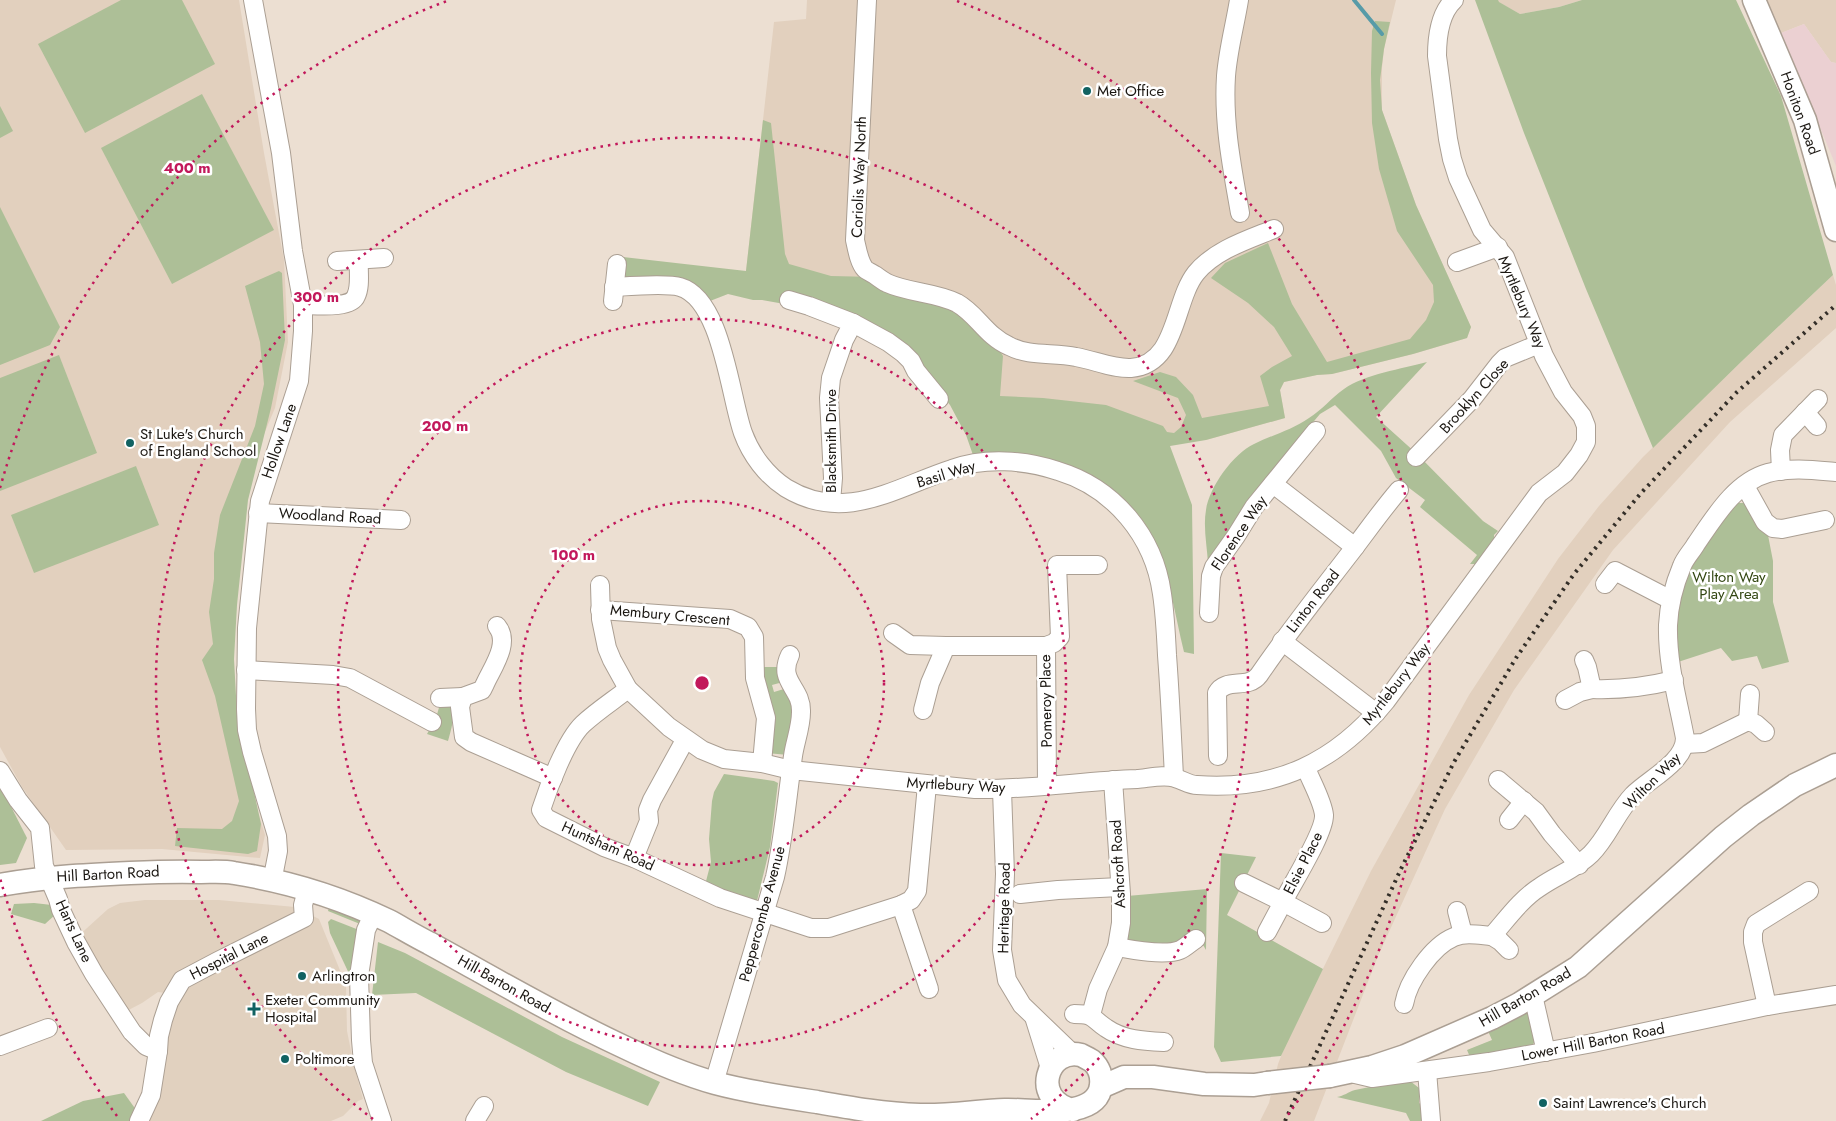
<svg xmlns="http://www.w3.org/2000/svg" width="1836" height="1121" font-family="Jost,sans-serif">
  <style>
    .built { fill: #e2d0be }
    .industrial { fill: #ebd0d2 }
    .medical { fill: #e1d1bf }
    .green { fill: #adbf97 }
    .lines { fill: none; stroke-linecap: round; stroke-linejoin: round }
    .stream { stroke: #579ba8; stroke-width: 4 }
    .minor-casing { stroke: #ab9f93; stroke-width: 20 }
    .major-casing { stroke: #ab9f93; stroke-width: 25 }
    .minor { stroke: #fff; stroke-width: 18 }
    .major { stroke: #fff; stroke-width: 22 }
    .rail { stroke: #332e28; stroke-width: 4; stroke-dasharray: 2.5 5; stroke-linecap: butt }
    .major-bridge-casing { stroke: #ab9f93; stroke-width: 25; stroke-linecap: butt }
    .major-bridge { stroke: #fff; stroke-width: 22 }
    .ring { fill: none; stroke: #c2185b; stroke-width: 2.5; stroke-dasharray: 2.5 5 }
    .poi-dot { fill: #116262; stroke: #fff; stroke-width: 2 }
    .labels { text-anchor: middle; stroke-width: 5; stroke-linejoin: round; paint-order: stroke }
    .poi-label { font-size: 15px; fill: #1b1712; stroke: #fff; text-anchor: start }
    .street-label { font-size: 15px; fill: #1b1712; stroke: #fff }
    .park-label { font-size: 15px; fill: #334712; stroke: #fff }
    .centre { fill: #c2185b; stroke: #fff; stroke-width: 2.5 }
    .ring-label { font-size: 15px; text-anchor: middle; font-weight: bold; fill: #c2185b; stroke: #fff; stroke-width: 5; stroke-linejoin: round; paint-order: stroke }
  </style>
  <rect width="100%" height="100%" fill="#ecdfd2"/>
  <g class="built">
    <polygon points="0,0 239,0 264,153 284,260 288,342 275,408 246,477 219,628 233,730 265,835 260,858 162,849 66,850 22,787 0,747"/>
    <polygon points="807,0 1396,0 1384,49 1382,68 1382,110 1416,205 1471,327 1467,338 1413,354 1332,374 1317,375 1284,382 1280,390 1285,418 1206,440 973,410 974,359 746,271 774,22 806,19"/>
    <polygon points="1498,0 1582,0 1559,7 1520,14 1498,2"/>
    <polygon points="1764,0 1836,0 1836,63 1831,62 1804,24 1781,33"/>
    <polygon points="1833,275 1836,285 1836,328 1730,422 1613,550 1514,690 1445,809 1378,956 1314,1121 1260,1121 1269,1103 1278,1064 1285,1046 1371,871 1469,695 1558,559 1599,506 1643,457 1742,361"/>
  </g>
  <polygon class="industrial" points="1804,24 1831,62 1836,63 1836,166 1781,33"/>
  <polygon class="medical" points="145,900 219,900 295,907 319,919 346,985 347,1031 354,1066 363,1099 358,1101 343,1116 331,1121 133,1121 139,1114 165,993 158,992 142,1003 119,1015 76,938 108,909 120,903"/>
  <g class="green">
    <polygon points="121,0 182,0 215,64 85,133 38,44"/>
    <polygon points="1475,0 1498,0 1499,2 1520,14 1559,7 1582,0 1736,0 1781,96 1833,275 1742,361 1653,448 1586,289 1524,133"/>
    <path d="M 1375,21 L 1390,22 L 1384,49 L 1380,80 L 1382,110 L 1416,205 L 1471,327 L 1467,338 L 1413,354 L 1332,374 L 1317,375 L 1284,382 L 1280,390 L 1285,418 L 1206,440 L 1170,446 L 1192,505 L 1194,654 L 1184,652 C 1175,615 1169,573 1153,538 C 1136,500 1086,467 1046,458 C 1022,453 998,454 973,455 L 966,435 L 950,405 L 892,337 L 868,321 L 857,317 L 762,300 L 753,300 L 728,294 L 710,301 C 705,297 701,290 697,287 C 685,277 638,278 622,277 L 623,257 L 746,271 L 763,120 L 771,123 L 785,254 L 789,264 L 831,276 L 875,277 L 945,302 L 998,348 L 1003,356 L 1000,396 L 1043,398 L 1106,405 L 1163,426 L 1167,432 L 1174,433 L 1181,427 L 1186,415 L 1178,398 L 1133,381 L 1160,372 L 1176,377 L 1193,395 L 1202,418 L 1269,406 L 1260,376 L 1272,367 L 1292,356 L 1274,327 L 1248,303 L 1211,278 L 1225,263 L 1268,243 L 1292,304 L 1327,362 L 1410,339 L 1426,320 L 1434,302 L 1433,285 L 1397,231 L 1379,169 L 1372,123 L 1371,73 L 1372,31 Z"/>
    <polygon points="202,94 274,230 172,284 101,148"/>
    <polygon points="0,106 13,131 0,138"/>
    <polygon points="0,207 60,327 50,345 0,365"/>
    <polygon points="279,271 282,273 285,340 271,408 248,500 237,605 234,659 237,714 261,824 257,851 248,854 175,846 177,828 222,829 232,821 239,801 215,696 202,660 213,644 209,612 214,579 214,553 220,515 255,426 264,384 260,342 245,286"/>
    <polygon points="59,355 97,453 0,491 0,378"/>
    <path d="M 1427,362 L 1376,417 L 1417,454 L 1483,521 L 1498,531 L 1494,535 L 1494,541 L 1477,564 L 1470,564 L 1477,555 L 1420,507 L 1425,500 L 1396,478 L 1381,451 L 1335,405 L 1320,414 L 1260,485 L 1208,563 C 1207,546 1203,527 1206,510 C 1209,487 1234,453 1254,444 C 1272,435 1292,430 1309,418 C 1322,410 1331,398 1344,389 C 1365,374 1402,369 1427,362 Z"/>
    <polygon points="136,466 159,525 34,573 11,515"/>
    <polygon points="1737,503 1749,503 1754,520 1767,530 1773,561 1773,602 1789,662 1762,669 1757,656 1732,661 1721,648 1678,662 1675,632 1677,602 1693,561 1713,527"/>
    <polygon points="760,667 781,667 783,682 772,685 774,692 784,689 788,689 794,697 789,755 766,753"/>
    <path d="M 440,704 L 450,706 C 456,716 451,730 448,741 L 427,734 L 436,718 Z"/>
    <polygon points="724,774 774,781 778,783 770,847 756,905 705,885 711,862 709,839 712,801 714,792"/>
    <polygon points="0,785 27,838 16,863 0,865"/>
    <polygon points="1221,853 1256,857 1227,915 1323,969 1281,1056 1221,1062 1214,1047"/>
    <polygon points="1207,889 1206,950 1195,931 1181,944 1147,947 1125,943 1127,896"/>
    <polygon points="34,903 52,905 56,914 45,924 11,914 14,904"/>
    <polygon points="330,905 359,920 360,924 328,911"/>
    <polygon points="331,919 359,930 352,980 330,933 328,922"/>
    <polygon points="378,942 405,953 562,1037 660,1082 648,1106 566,1072 416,993 372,995"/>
    <polygon points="1529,1011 1536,1041 1528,1049 1470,1057 1467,1050 1492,1040 1488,1031 1520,1013"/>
    <path d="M 1410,1081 L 1419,1088 L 1419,1103 L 1422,1105 L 1424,1121 L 1410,1121 L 1406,1113 L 1337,1097 C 1344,1096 1348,1092 1355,1090 C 1373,1086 1391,1083 1410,1081 Z"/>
    <polygon points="124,1093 139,1114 133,1121 41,1121 83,1101"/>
  </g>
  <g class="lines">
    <polyline class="stream" points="1354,0 1382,34"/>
    <g class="minor-casing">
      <g id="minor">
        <polyline points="253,0 281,153 293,251 303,305 303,331 299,381 260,501 247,628 246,709 247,730 252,752 277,836 278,851 272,882"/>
        <path d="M 867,0 L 855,240 C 857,249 859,262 865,269 C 867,271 872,273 875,275 C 879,278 883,281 887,283 C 909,293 935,292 957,303 C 977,314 986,336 1009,346 C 1030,357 1053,352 1076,357 C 1094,360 1113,369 1131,368 C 1178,364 1173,302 1196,273 C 1215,250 1247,240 1274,229"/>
        <path d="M 1239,0 C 1235,25 1228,50 1226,76 C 1223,123 1232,167 1240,213"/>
        <polyline points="337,261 384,258"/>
        <polyline points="1457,262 1498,247"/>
        <path d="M 614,287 C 630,286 667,283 680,287 C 722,299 730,397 743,433 C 751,455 767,476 786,488 C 845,524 896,487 952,469 C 985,457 1025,460 1058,471 C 1114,488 1154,536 1162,594 C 1165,614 1166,634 1167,655 C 1170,695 1172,736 1174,777"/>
        <polyline points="789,300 809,306 853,323 844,340 831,378 829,398 833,478 831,502"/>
        <polyline points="613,301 617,264"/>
        <path d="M 303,305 C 315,305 351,309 356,296 C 361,286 358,271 359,260"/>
        <polyline points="853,323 888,342 903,353 911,361 916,371 939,399"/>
        <polyline points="1805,412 1817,426"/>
        <polyline points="1416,457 1472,399 1500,363 1505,358 1539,344"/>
        <polyline points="1781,471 1780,450 1783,435 1818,399"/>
        <polyline points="1273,484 1355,547"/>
        <polyline points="1745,486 1765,522 1773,528 1782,529 1825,520"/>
        <polyline points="258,513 401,520"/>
        <polyline points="1605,584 1615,571 1671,600"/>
        <path d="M 600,585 L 601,619 L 607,648 L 612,660 L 628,689 L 669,727 L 702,750 L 724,759 L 762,763 L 791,770 L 975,789 C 1029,790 1083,781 1137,779 C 1149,778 1165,774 1175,778 C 1183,780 1189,785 1197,785 C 1276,791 1336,762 1386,701 L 1539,493 L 1565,473 L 1579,455 L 1586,442 L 1586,426 L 1582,416 L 1563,392 L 1544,356 L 1505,257 L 1482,230 L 1458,178 L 1452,159 L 1448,139 L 1437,56 C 1437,38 1439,14 1454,0"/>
        <polyline points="600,610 730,619 748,627 754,637 755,678 766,718 762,763"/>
        <polyline points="1209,613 1211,576 1214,567 1236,536 1254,507 1316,431"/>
        <path d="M 497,626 C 511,643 492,668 485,684 L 482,690 L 463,697 L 460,707 L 464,737 L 471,742 L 553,778"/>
        <polyline points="893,633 910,645 946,646 1046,646"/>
        <polyline points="1282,641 1376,713"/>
        <path d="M 1584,660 L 1587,667 L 1592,689 C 1620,690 1646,687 1674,680"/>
        <polyline points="246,670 333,675 350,678 432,722"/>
        <path d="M 628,689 C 614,700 597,711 583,724 C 566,740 548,788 541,810 L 546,818 L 604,847 L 634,858 L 720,898 L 811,928 L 829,928 L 901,905 L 911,900 L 917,891 L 927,785"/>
        <polyline points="440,698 463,697"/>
        <polyline points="1565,700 1580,692 1592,689"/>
        <polyline points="923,710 930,683 946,646"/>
        <polyline points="1748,721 1750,694"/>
        <polyline points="1685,744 1703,743 1748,721 1756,724 1765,732"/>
        <path d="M 1218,756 L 1217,693 C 1226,677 1248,690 1259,675 C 1287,634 1318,595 1348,556 C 1365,534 1381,511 1399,490"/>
        <path d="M 1306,768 C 1311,781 1323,802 1324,815 C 1325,832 1292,884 1283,902 L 1322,923"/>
        <polyline points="0,771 18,800 40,828 44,866 58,899 61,910 76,942 94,974 132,1032 146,1046 158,1051"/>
        <polyline points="1498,780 1536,812 1552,834 1579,865"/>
        <polyline points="1047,785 1046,646 1054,643 1060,637 1057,565 1098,565"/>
        <polyline points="1002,790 1005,874 1002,950 1007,980 1022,1005 1074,1055"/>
        <polyline points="1509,820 1524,801"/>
        <polyline points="634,858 649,821 648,810 652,800 685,740"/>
        <polyline points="1244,883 1283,902 1267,932"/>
        <polyline points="1020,894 1058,890 1120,887"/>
        <polyline points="901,905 929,989"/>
        <polyline points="1457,911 1463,934"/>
        <polyline points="373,915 366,930 359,976 361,1040 363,1063 382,1121"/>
        <path d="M 1117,947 C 1133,950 1165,956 1180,950 C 1185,948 1191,942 1196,939"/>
        <path d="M 1509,950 L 1500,941 L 1492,936 C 1507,919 1521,899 1540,887 C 1557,875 1576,869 1591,854 C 1608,837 1616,813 1633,795 C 1649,779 1685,762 1685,738 C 1678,701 1667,663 1668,625 C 1669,605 1674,585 1682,566 C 1685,558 1692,551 1696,544 C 1714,518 1735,482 1768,473 C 1790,467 1814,470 1836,472"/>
        <polyline points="1530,996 1535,1004 1546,1052"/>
        <path d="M 1404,1004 C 1408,981 1432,946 1454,937 C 1466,932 1479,935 1492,936"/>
        <polyline points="1767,1006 1753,942 1753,932 1756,924 1809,891"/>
        <path d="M 1074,1014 C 1095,1014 1091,1018 1106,1028 C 1123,1040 1144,1041 1164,1042"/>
        <polyline points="1091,1015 1098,989 1117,947 1121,923 1121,894 1113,780"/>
        <polyline points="1035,1020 1050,1068"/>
        <polyline points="0,1046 48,1028"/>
        <polyline points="1427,1071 1431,1121"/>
        <polyline points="1355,1074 1372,1078 1489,1062 1593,1043 1767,1006 1836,995"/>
        <path d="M 714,1083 L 775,877 C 784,837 787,797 793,756 C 795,742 801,727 801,712 C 802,687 777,682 790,655"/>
        <polyline points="139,1121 151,1095 158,1051 159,1036 163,1020 169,1002 182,980 218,961 304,918 303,905 307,890"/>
        <polyline points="475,1121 484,1106"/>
      </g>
    </g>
    <g class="major-casing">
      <g id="major">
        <polyline points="1754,0 1805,120 1836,230"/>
        <path d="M 0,885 C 43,877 86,875 130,873 C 153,872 177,871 201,872 C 212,872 223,871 234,873 C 286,881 341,898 389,921 C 402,928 415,936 429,943 C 493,978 557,1016 624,1047 C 653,1061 683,1074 715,1083 C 748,1092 783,1097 817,1102 C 851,1108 885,1114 920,1115 C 948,1116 977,1111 1005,1110 C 1031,1109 1098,1121 1101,1085 C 1102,1076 1099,1067 1092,1061 C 1089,1059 1085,1057 1081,1055 C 1047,1047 1030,1100 1073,1110"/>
        <polyline points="1330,1076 1372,1067 1405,1056 1492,1018 1519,1004 1578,967 1723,837 1751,815 1795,785 1836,765"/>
        <polyline points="1101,1087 1124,1077 1153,1077 1204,1084 1254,1085 1267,1083"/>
      </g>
    </g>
    <use href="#minor" class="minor"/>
    <use href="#major" class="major"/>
    <polyline class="rail" points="1285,1121 1400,871 1454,762 1516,658 1574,574 1641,493 1737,392 1836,305"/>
    <g class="major-bridge-casing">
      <polyline id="major-bridge" points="1267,1083 1330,1076"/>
    </g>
    <use href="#major-bridge" class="major-bridge"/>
  </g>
  <g class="ring">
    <circle cx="702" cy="683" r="182"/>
    <circle cx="702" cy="683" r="364"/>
    <path d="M373 1119A546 546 0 1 1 1031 1119"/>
    <path d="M117 1116A728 728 0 0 1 0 878M0 488A728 728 0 0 1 447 1M957 1A728 728 0 0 1 1287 1116"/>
  </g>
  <g class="poi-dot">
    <circle cx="1087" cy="91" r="5"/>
    <circle cx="130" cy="443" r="5"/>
    <circle cx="302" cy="976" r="5"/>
    <path d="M251.5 1001.5h5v5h5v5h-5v5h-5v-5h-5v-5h5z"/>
    <circle cx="285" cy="1059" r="5"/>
    <circle cx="1543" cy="1103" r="5"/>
  </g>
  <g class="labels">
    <g class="poi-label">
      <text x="1097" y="96">Met Office</text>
      <text x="140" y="439">St Luke's Church<tspan x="140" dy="17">of England School</tspan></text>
      <text x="312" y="981">Arlingtron</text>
      <text x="265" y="1005">Exeter Community<tspan x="265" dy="17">Hospital</tspan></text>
      <text x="295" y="1064">Poltimore</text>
      <text x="1553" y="1108">Saint Lawrence's Church</text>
    </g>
    <g class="street-label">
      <text transform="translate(1800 113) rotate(70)" y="5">Honiton Road</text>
      <text transform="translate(859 177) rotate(-88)" y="5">Coriolis Way North</text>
      <text transform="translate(1522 302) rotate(67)" y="5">Myrtlebury Way</text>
      <text transform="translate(1474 396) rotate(-48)" y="5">Brooklyn Close</text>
      <text transform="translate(279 441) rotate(-71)" y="5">Hollow Lane</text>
      <text transform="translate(831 441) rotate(-90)" y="5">Blacksmith Drive</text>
      <text transform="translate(946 474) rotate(-17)" y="5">Basil Way</text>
      <text transform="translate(330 516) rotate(3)" y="5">Woodland Road</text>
      <text transform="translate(1239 533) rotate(-56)" y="5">Florence Way</text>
      <text transform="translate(1313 601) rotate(-52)" y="5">Linton Road</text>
      <text transform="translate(670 615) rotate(5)" y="5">Membury Crescent</text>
      <text transform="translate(1396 684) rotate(-52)" y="5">Myrtlebury Way</text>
      <text transform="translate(1046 701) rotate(-91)" y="5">Pomeroy Place</text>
      <text transform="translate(1652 781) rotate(-45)" y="5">Wilton Way</text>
      <text transform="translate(956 785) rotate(3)" y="5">Myrtlebury Way</text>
      <text transform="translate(608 846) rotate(24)" y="5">Huntsham Road</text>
      <text transform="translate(1303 863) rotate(-63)" y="5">Elsie Place</text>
      <text transform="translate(1118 864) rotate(-93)" y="5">Ashcroft Road</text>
      <text transform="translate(108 874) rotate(-3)" y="5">Hill Barton Road</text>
      <text transform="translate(1004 908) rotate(-89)" y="5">Heritage Road</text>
      <text transform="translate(762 914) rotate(-75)" y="5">Peppercombe Avenue</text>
      <text transform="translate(74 931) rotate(65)" y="5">Harts Lane</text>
      <text transform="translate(229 956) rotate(-27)" y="5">Hospital Lane</text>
      <text transform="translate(504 984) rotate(29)" y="5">Hill Barton Road</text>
      <text transform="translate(1525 997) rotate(-30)" y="5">Hill Barton Road</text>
      <text transform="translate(1593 1042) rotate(-11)" y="5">Lower Hill Barton Road</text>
    </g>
    <g class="park-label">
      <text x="1729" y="582">Wilton Way<tspan x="1729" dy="17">Play Area</tspan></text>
    </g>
  </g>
  <circle cx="702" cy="683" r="8" class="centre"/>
  <g class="ring-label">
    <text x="187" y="173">400 m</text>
    <text x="316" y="302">300 m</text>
    <text x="445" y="431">200 m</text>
    <text x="573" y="560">100 m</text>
  </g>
</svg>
